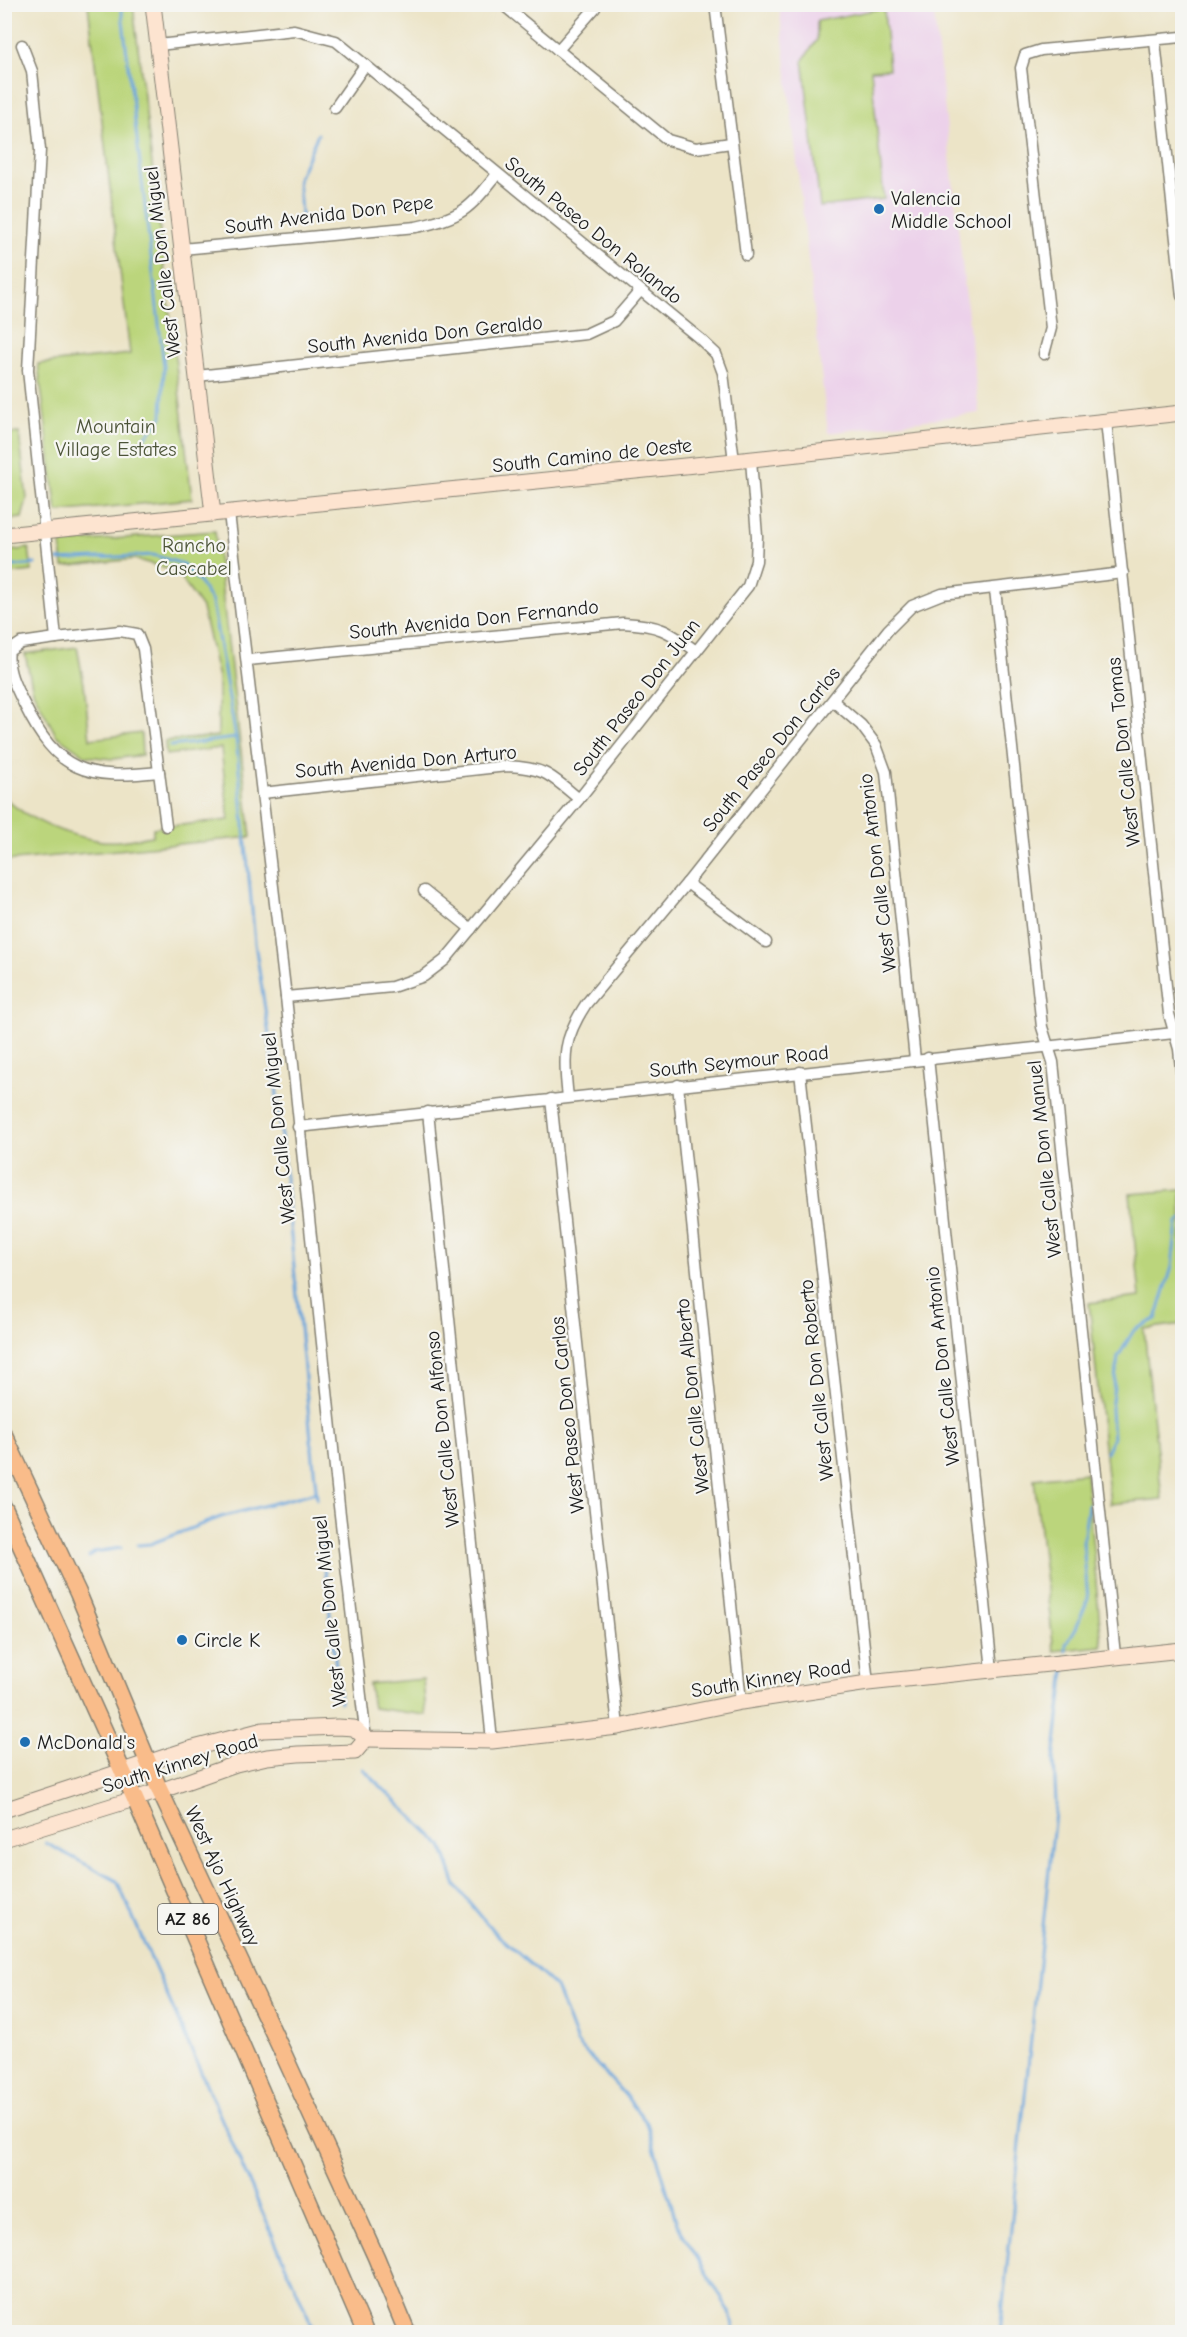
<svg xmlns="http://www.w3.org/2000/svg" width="1187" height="2337" font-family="'Comic Neue',sans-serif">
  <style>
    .built { fill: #ecd1ea }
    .green { fill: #bbd57b; stroke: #6c784c; stroke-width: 1.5 }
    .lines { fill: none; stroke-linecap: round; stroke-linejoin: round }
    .stream { stroke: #6ba5db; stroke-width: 3 }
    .street-casing { stroke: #848072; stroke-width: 13 }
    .secondary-casing { stroke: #848072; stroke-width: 17 }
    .primary-casing { stroke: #848072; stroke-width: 19 }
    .street { stroke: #fff; stroke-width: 10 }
    .secondary { stroke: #fde4d0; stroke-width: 15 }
    .primary { stroke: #f9bc8a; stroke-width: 16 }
    .poi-dot { fill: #1f6fb2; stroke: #f6f6f2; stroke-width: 2 }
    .labels { text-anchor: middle; stroke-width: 4.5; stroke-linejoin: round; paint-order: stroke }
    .shield { fill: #f6f6f2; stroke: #5d5d5c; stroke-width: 1.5 }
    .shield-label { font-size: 18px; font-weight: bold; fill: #1c1c1c }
    .poi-label { font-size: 20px; fill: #1c1c1c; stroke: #f6f6f2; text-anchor: start }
    .street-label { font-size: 20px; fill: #1c1c1c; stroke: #f6f6f2 }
    .park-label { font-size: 20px; fill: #4c5438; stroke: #f6f6f2 }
  </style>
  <rect width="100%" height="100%" fill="#f6f6f2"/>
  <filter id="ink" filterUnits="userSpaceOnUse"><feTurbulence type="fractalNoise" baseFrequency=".0167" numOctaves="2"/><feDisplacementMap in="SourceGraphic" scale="12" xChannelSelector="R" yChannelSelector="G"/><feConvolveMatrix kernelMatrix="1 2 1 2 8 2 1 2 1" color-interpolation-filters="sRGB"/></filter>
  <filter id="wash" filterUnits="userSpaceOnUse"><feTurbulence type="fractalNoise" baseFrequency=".008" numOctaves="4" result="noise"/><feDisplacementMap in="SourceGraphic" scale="24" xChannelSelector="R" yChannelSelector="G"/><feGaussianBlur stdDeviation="1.35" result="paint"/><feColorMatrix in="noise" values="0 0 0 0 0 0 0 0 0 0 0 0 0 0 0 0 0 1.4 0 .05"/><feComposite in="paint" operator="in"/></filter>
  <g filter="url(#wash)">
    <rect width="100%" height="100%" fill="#ece4c7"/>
    <polygon class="built" points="779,5 933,5 979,413 828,433"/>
    <g class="green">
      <polygon points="88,5 133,5 192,499 57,512 38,364 130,354"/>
      <polygon points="884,8 889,69 871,70 884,199 820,207 803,60 817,40 817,21"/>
      <polygon points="19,433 27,499 22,518 5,520 5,434"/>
      <path d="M 215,531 L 251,837 L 5,861 L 4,797 C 28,821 68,836 102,841 C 118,843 137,838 153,836 L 153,828 L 229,820 L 221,748 L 166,755 L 165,741 L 218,736 L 218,678 L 202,608 L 176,571 L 134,559 L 63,567 L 61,543 Z"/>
      <polygon points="29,548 32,571 5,574 5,552"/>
      <polygon points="77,647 84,684 90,739 141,733 142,755 113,759 86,756 56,735 33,691 25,654"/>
      <polygon points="1181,1190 1182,1324 1144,1329 1162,1499 1110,1504 1089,1303 1140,1297 1130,1194"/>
      <polygon points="1086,1473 1102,1646 1054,1651 1034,1479"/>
      <polygon points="423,1679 426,1715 373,1708 369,1684"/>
    </g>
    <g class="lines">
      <g class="stream">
        <polyline points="121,4 164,366 162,417 143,440"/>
        <polyline points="302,225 298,179 318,134"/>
        <polyline points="58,560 153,555 183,564 199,582 212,602 236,738 255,943 275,1075 317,1499"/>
        <polyline points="4,567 35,564"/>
        <polyline points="170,746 236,738"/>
        <polyline points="1106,1453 1113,1438 1111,1409 1118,1357 1134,1330 1156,1319 1172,1267 1177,1222 1182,1219"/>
        <polyline points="320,1526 340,1702"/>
        <polyline points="138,1545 150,1544 221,1517 316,1492"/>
        <polyline points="89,1557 95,1552 121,1548"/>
        <polyline points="4,1588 8,1587"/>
        <polyline points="1066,1651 1066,1644 1076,1628 1088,1599 1083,1542 1088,1505"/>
        <polyline points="363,1769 442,1846 456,1886 494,1932 556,1987 577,2043 625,2095 647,2123 677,2224 730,2312 734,2332"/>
        <polyline points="46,1843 117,1881 315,2332"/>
        <polyline points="1000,2332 1056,1803 1054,1759 1065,1669"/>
      </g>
    </g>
  </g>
  <g filter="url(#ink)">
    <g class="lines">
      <g class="street-casing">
        <g id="street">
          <polyline points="502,4 668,140 696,148 731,143"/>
          <polyline points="715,4 746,255"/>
          <polyline points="1155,41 1182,296"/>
          <polyline points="22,45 32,71 40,150 28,370 56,638 120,631 137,634 143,649 166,826"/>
          <polyline points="158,45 294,30 336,41 699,338 716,354 723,373 734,461"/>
          <polyline points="558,50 595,8"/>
          <polyline points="335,108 365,65"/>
          <path d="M 182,249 L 416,227 C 460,218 471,209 497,174"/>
          <polyline points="1044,354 1051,328 1021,68 1025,55 1041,50 1182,37"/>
          <polyline points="197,376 586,334 614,321 640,291"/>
          <polyline points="1106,421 1169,1014 1179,1049 1182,1079"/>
          <polyline points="229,513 286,997 339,1506 366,1739"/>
          <polyline points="995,589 1042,1027 1053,1062 1115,1655"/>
          <path d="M 56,638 L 21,643 L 9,651 C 6,669 16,688 24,704 C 57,772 86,780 159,772"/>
          <path d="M 248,660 L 623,623 C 659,625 667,630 696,651"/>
          <polyline points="833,701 861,725 876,745 886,772 915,1060"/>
          <path d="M 262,793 L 507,766 C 546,768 550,775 579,799"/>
          <polyline points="687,883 766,942"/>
          <polyline points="424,891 471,929"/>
          <polyline points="286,997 392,987 424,976 445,960 579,799 748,586 756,561 757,536 751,460"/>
          <polyline points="928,1058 992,1670"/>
          <polyline points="800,1072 868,1683"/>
          <polyline points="678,1085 741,1702"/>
          <path d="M 568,1097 C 563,1056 563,1039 586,1004 L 687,883 L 888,630 L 912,606 L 942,594 L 1123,573"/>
          <polyline points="551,1099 618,1727"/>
          <polyline points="428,1112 492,1741"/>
          <polyline points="298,1127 1174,1033 1182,1036"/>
        </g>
      </g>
      <g class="secondary-casing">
        <g id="secondary">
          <polyline points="153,4 213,514"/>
          <polyline points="4,535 734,461 1182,413"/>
          <polyline points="4,1810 186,1750 263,1730 338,1727 354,1728 366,1739 492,1741 618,1727 741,1702 868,1683 1182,1650"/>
          <polyline points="4,1839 160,1791 236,1764 267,1757 298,1754 355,1752 366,1739"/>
        </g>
      </g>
      <g class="primary-casing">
        <g id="primary">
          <polyline points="4,1435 78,1593 160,1791 283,2053 376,2257 407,2332"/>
          <polyline points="4,1508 135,1799 365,2332"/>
        </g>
      </g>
      <use href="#street" class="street"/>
      <use href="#secondary" class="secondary"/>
      <use href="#primary" class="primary"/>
    </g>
  </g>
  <g class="poi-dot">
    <circle cx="879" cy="209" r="6"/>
    <circle cx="182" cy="1640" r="6"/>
    <circle cx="25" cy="1742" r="6"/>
  </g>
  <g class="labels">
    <rect class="shield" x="158" y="1904" width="60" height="30" rx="4.5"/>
    <g class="shield-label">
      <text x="188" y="1925">AZ 86</text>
    </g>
    <g class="poi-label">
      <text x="891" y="205">Valencia<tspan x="891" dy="23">Middle School</tspan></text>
      <text x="194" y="1647">Circle K</text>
      <text x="37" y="1749">McDonald's</text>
    </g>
    <g class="street-label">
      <text transform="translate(329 214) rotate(-7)" y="7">South Avenida Don Pepe</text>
      <text transform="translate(594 230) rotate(39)" y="7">South Paseo Don Rolando</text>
      <text transform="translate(162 262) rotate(-97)" y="7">West Calle Don Miguel</text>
      <text transform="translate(425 334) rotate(-6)" y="7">South Avenida Don Geraldo</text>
      <text transform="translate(592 455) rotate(-6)" y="7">South Camino de Oeste</text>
      <text transform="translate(474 619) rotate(-6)" y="7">South Avenida Don Fernando</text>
      <text transform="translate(636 697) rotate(-52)" y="7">South Paseo Don Juan</text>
      <text transform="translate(771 749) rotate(-51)" y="7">South Paseo Don Carlos</text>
      <text transform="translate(1123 752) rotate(-96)" y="7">West Calle Don Tomas</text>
      <text transform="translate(406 761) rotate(-5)" y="7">South Avenida Don Arturo</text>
      <text transform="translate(877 873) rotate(-97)" y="7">West Calle Don Antonio</text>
      <text transform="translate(739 1061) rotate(-6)" y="7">South Seymour Road</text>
      <text transform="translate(278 1128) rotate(-96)" y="7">West Calle Don Miguel</text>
      <text transform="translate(1044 1159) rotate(-96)" y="7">West Calle Don Manuel</text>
      <text transform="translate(942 1366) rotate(-96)" y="7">West Calle Don Antonio</text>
      <text transform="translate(816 1380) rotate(-96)" y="7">West Calle Don Roberto</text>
      <text transform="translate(692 1396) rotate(-96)" y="7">West Calle Don Alberto</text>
      <text transform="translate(567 1415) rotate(-96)" y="7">West Paseo Don Carlos</text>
      <text transform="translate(442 1429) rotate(-96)" y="7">West Calle Don Alfonso</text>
      <text transform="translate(329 1611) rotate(-96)" y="7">West Calle Don Miguel</text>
      <text transform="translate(771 1678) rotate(-9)" y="7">South Kinney Road</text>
      <text transform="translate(180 1763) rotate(-17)" y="7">South Kinney Road</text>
      <text transform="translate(223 1876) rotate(65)" y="7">West Ajo Highway</text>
    </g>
    <g class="park-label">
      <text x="116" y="433">Mountain<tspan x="116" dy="23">Village Estates</tspan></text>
      <text x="194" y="552">Rancho<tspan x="194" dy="23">Cascabel</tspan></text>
    </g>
  </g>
  <rect width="1187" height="2337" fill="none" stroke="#f6f6f2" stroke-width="24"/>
</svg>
